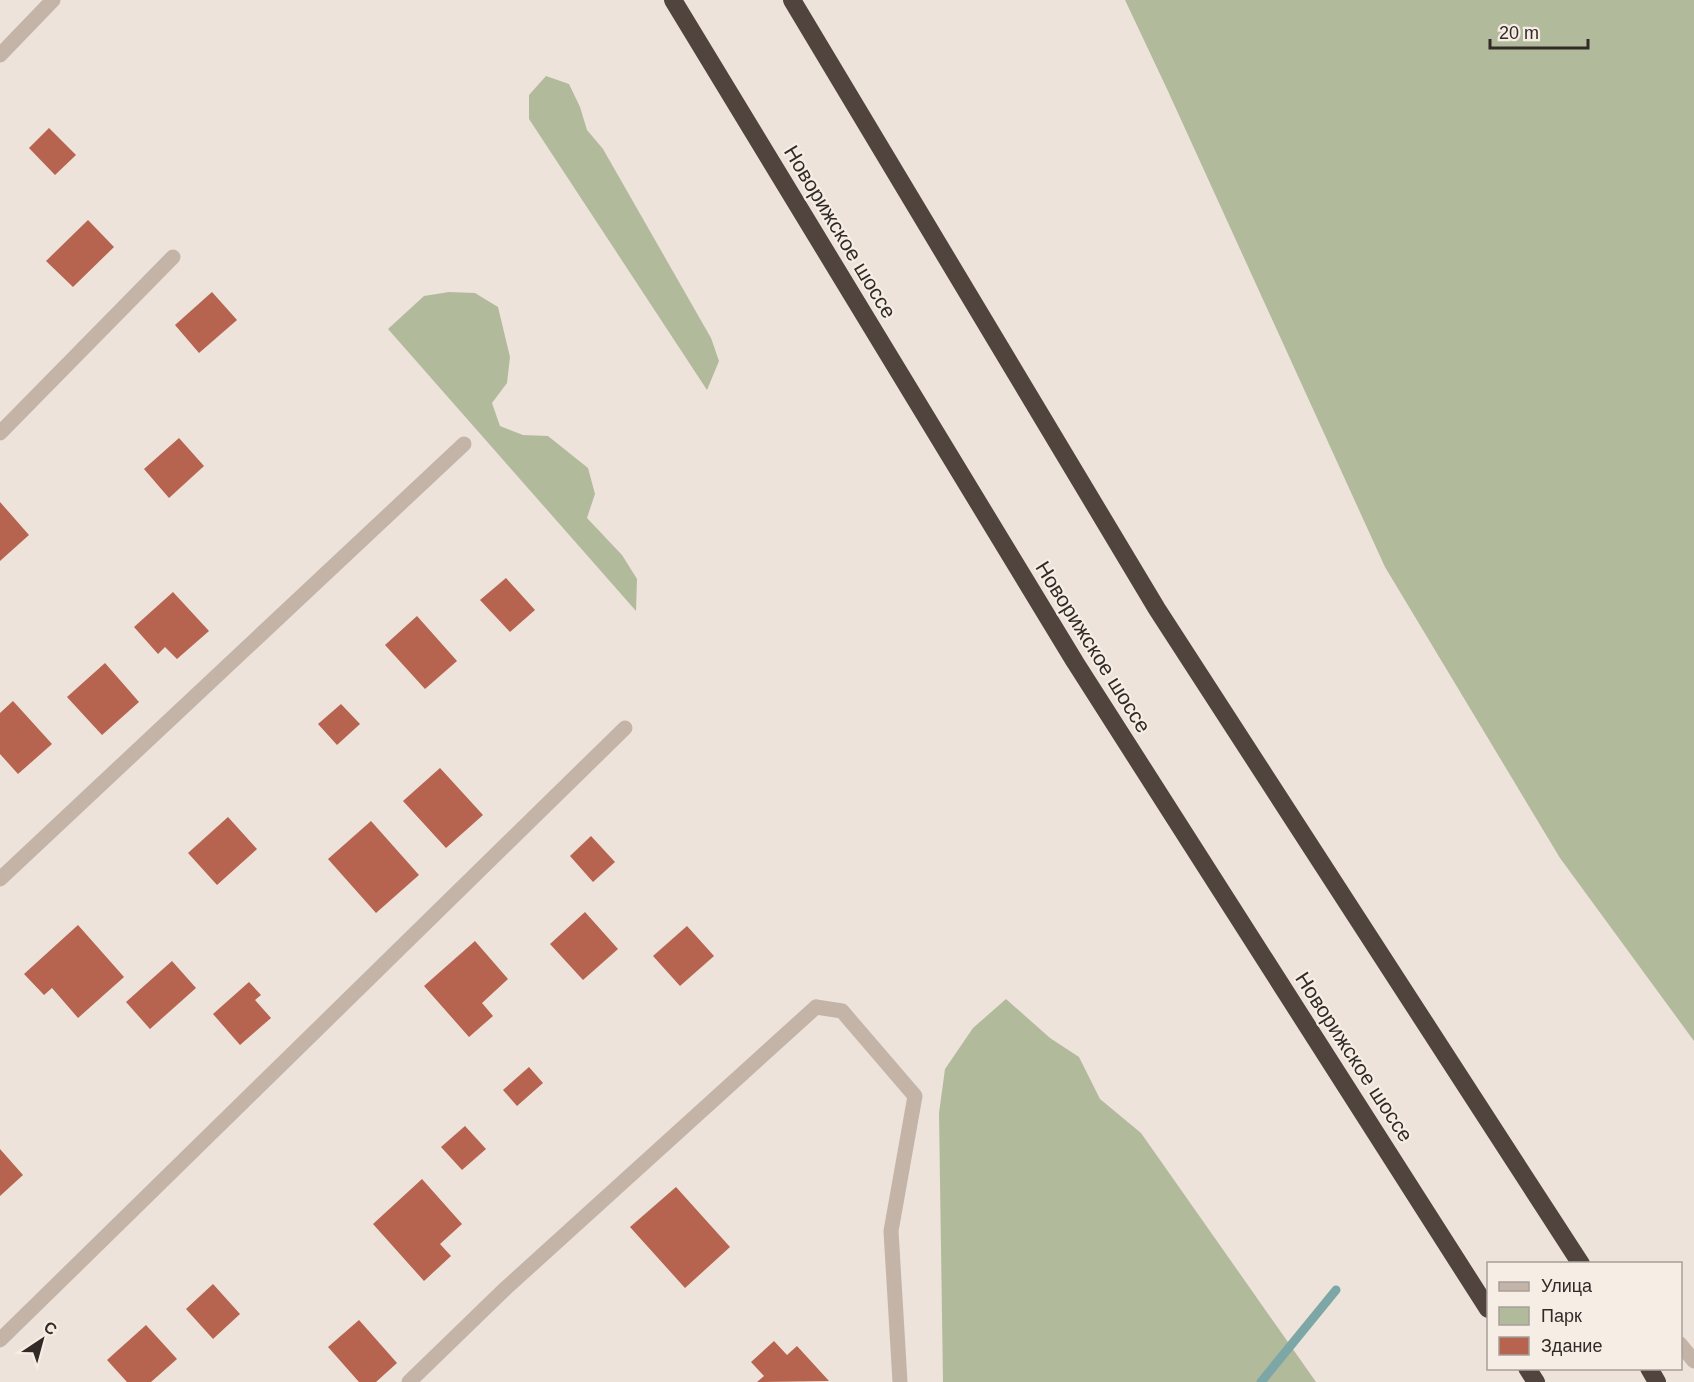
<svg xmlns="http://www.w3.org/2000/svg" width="1694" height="1382" font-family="Helvetica,sans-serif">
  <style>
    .green { fill: #b2ba9c }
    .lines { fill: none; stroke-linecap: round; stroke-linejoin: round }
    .stream { stroke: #7ca7a6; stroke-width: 9 }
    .building { fill: #b6634f }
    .lane { stroke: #c4b3a7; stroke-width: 15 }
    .street { stroke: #c4b3a7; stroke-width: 15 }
    .highway { stroke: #51443f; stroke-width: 18 }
    .labels { text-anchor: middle; stroke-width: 4.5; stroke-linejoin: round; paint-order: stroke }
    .street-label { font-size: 21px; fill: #312a27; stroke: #f6ede5 }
  </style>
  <rect width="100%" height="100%" fill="#ede3da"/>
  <g class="green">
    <polygon points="1125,0 1694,0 1694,1041 1560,858 1385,567 1167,89"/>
    <polygon points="546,76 569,84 580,107 587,130 603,149 711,338 719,361 707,390 529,119 529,95"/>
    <polygon points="449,292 475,293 498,307 510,357 507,383 492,403 500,426 523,435 548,436 588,468 595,494 587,518 622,555 637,579 636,611 388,329 424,296"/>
    <polygon points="1006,999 1050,1038 1079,1057 1100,1099 1141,1133 1316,1382 943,1382 939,1113 945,1069 973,1028"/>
  </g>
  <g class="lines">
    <polyline class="stream" points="1261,1382 1336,1290"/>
  </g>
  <g class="building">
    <polygon points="49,128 76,155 55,175 29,148"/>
    <polygon points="88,220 114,247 73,287 46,261"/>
    <polygon points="212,292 237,320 199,353 175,325"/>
    <polygon points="179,438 204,466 169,498 144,469"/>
    <polygon points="0,502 29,535 0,561"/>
    <polygon points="506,578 535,610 510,632 480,600"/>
    <polygon points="173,592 209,631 177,659 165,647 158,654 134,627"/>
    <polygon points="417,616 457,661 425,689 385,645"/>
    <polygon points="105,663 139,702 102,735 67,697"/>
    <polygon points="13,701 52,744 18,774 0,754 0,713"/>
    <polygon points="341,704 360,724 337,745 318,724"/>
    <polygon points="440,768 483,815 446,848 403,801"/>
    <polygon points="228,817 257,849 217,885 188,853"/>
    <polygon points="371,821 419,875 376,913 328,859"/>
    <polygon points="591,836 615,862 593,882 570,856"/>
    <polygon points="585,912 618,949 583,980 550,944"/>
    <polygon points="78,925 124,977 78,1018 52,988 44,995 24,974"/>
    <polygon points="687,926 714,956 680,986 653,956"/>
    <polygon points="475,941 508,979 482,1003 493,1016 469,1037 424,986"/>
    <polygon points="172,961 196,988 150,1029 126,1002"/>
    <polygon points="249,982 261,995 255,1000 271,1018 240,1045 213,1014"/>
    <polygon points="529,1067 543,1083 517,1106 503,1090"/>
    <polygon points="465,1126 486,1149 462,1170 441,1147"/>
    <polygon points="0,1149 23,1175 0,1196"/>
    <polygon points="422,1179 462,1224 440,1244 451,1256 424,1281 373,1224"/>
    <polygon points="676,1187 730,1247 685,1288 630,1227"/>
    <polygon points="213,1284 240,1314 213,1339 186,1309"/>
    <polygon points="359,1320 397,1363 376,1382 359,1382 328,1347"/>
    <polygon points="146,1325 177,1359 151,1382 127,1382 107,1360"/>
    <polygon points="774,1341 787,1355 797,1346 829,1381 757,1382 764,1376 751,1362"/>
  </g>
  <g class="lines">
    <g class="lane">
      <polyline points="816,1007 842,1011 915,1096 891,1231 900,1382"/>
      <polyline points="1680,1344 1694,1361"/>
    </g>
    <g class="street">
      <polyline points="0,55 53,0"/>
      <polyline points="0,433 173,257"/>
      <polyline points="0,879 464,444"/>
      <polyline points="0,1340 625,728"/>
      <polyline points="409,1382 506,1288 816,1007"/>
    </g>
    <g class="highway">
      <polyline points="673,0 1075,662 1488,1309"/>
      <polyline points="792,0 1157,609 1581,1264"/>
      <polyline points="1527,1368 1536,1382"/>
      <polyline points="1649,1368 1657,1382"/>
    </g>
  </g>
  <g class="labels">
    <g class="street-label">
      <text transform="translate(840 232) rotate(59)" y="7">Новорижское шоссе</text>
      <text transform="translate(1093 647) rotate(58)" y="7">Новорижское шоссе</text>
      <text transform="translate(1354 1057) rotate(57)" y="7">Новорижское шоссе</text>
    </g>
  </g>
  <rect x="1487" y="1262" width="195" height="108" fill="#f6ede5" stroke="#a79f99" stroke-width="1.5"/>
  <rect x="1499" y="1282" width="30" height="9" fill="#c4b3a7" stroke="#a79f99" stroke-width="1.5"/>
  <text x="1541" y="1292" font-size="18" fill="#312a27">Улица</text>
  <rect x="1499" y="1307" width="30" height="18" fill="#b2ba9c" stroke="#a79f99" stroke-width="1.5"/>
  <text x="1541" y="1322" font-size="18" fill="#312a27">Парк</text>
  <rect x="1499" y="1337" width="30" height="18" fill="#b6634f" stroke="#a79f99" stroke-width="1.5"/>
  <text x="1541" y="1352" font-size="18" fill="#312a27">Здание</text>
  <g transform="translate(42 1340) rotate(36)" stroke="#f6ede5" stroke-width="4.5" paint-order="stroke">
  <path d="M0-4.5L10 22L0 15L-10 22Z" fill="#312a27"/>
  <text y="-9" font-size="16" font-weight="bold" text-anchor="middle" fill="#312a27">С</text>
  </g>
  <path d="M1490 39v9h98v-9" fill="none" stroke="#312a27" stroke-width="3"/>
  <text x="1499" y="39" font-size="18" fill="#312a27" stroke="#f6ede5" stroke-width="4.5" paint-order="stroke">20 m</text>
</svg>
